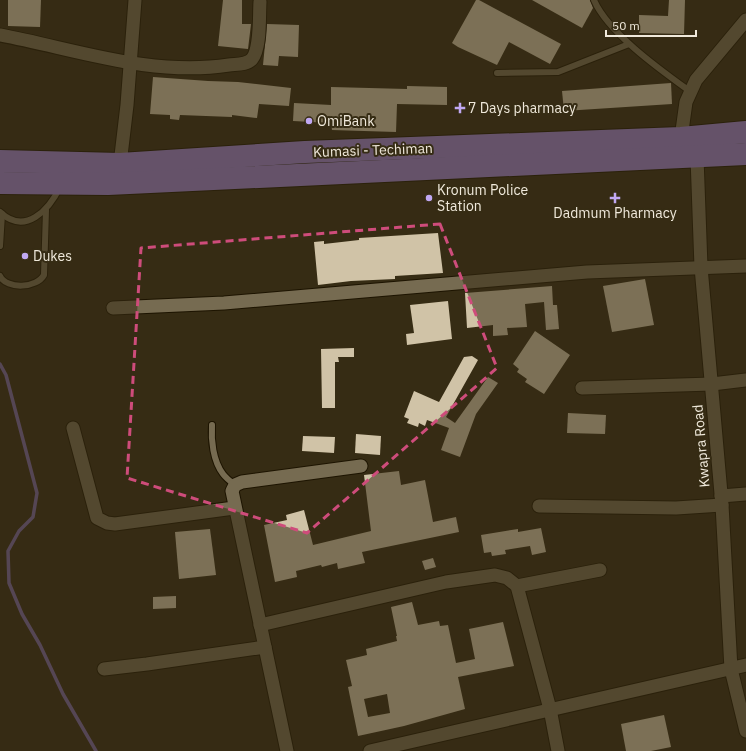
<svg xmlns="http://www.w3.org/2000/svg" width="746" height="751" font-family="'IBM Plex Sans',sans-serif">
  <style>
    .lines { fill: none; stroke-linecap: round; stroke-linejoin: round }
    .stream { stroke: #7b66a3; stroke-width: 3.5 }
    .building { fill: #d0c3a7; fill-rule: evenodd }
    .lane-casing { stroke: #1d1400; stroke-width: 8 }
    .street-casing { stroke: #1d1400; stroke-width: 15 }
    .highway-casing { stroke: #1d1400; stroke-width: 24 }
    .lane { stroke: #766b51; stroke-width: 6 }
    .street { stroke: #766b51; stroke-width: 13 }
    .highway { stroke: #9d82d0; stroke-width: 22 }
    .marked { fill: none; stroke: #ce4c7b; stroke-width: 3; stroke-dasharray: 8 5; stroke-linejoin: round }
    .poi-dot { fill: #c1a8f3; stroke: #362c14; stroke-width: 1.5 }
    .labels { text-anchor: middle; stroke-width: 4; stroke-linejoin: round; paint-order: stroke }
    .poi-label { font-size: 14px; fill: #f0e9db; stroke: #362c14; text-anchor: start }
    .street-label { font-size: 14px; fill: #f0e9db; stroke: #362c14 }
  </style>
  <rect width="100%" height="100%" fill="#362c14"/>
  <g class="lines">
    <polyline class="stream" points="0,364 6,375 37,493 33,517 19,531 8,551 9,583 22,614 40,645 63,694 96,751"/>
  </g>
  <g class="building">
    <polygon points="8,0 41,0 40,27 8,26"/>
    <polygon points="223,0 242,0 242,24 251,24 248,49 218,46"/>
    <polygon points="476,0 479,0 561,44 550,64 509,42 497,65 458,47 452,43"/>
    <polygon points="532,0 590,0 593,8 582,28"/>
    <polygon points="669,0 685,0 684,34 639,33 639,15 668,16"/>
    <polygon points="267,24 299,25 298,57 279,56 278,66 263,65"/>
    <polygon points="153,77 208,81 238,82 291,88 289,106 259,104 257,118 232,115 232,117 180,115 179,120 170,119 170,115 150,114"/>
    <polygon points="671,83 672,104 564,111 562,91"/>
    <polygon points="407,86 447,87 447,105 397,104 396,132 332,130 331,123 293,121 294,103 331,105 331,87 407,89"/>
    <polygon points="438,233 443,273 395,276 395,279 351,281 318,285 314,242 324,241 324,244 359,240 359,238"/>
    <polygon points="645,279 654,325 612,332 603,286"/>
    <polygon points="552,286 553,305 557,305 559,329 546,330 544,302 525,304 527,327 507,328 508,335 493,336 493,325 467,328 465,293"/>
    <polygon points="448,301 452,339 407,345 406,334 414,333 410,305"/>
    <polygon points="535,331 570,355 544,394 525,382 527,379 517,372 519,369 513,364"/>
    <polygon points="354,348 354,357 338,357 339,362 335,362 335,408 322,408 321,349"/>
    <polygon points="472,356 478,360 446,417 455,423 488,377 498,383 476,414 460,457 441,450 449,428 427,420 425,426 419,423 418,427 407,423 409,419 404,417 414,391 439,402 464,357"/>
    <polygon points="568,413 606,415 605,434 567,433"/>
    <polygon points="356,434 381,436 380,455 355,453"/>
    <polygon points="303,436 335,437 334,453 302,451"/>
    <polygon points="399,471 401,485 425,480 433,522 456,517 459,532 362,552 365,563 338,569 337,563 322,567 321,565 296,571 297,577 275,582 264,525 287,520 286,515 304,510 313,545 371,531 364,475"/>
    <polygon points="541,528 546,552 532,555 530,546 505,550 506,554 492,556 491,552 484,553 481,535 518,529 518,532"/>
    <polygon points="210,529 216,575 179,579 175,532"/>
    <polygon points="433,558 436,567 425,570 422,561"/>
    <polygon points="176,596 176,608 153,609 153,597"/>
    <path d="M 412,602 L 418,625 L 439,621 L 440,626 L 448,625 L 456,663 L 475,659 L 469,629 L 503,622 L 514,666 L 458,677 L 465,709 L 404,726 L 358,736 L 348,687 L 352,686 L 346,660 L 367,655 L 366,649 L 397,641 L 396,636 L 397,636 L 391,607 ZM 387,694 L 390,713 L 368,717 L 364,699 Z"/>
    <polygon points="664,715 671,747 651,751 626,751 621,724"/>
  </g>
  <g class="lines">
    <g class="lane-casing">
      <g id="lane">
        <path d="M 594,0 C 608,33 662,71 691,92"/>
        <polyline points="497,73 558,72 629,44"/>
        <path d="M 0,212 C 25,236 49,210 60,187"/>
        <polyline points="0,246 2,214"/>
        <path d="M 0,276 C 7,290 37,288 44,275 L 46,210"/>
        <path d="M 212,425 C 211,440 213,461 223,474 C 226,478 231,482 235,485"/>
      </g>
    </g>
    <g class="street-casing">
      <g id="street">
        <path d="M 0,35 C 75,49 151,77 229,65 C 236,64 247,65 252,59 C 261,48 259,16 260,2"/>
        <polyline points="681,138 686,102 696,80 746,20"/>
        <polyline points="697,157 701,267 722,505 731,669 746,731"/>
        <polyline points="120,164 127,105 135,0"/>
        <polyline points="113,308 224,303 587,272 746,266"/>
        <polyline points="582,388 712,384 746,380"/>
        <polyline points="73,428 97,518 107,523 115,524 234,508"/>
        <polyline points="721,496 746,494"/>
        <polyline points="539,506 676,508 722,505"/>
        <polyline points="517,586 600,570"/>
        <polyline points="260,625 446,582 495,575 507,578 517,586 550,709 558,751"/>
        <polyline points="104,669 147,664 265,647"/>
        <polyline points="287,751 232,491 235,485 242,482 361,466"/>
        <polyline points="370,751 746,665"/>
      </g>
    </g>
    <g class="highway-casing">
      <g id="highway">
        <polyline points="0,161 120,164 305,152 681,138 746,132"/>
        <polyline points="0,183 108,184 746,154"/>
      </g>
    </g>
    <use href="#lane" class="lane"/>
    <use href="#street" class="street"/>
    <use href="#highway" class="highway"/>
  </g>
  <path d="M0 0H746V751H0ZM 440,224 L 497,368 L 307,533 L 127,478 L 141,248 Z" fill="#362c14" fill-opacity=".55" fill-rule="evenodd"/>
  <path class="marked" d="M 440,224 L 497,368 L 307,533 L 127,478 L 141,248 Z"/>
  <g class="poi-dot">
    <path d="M458 102h4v4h4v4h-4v4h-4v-4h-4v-4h4z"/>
    <circle cx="309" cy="121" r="4"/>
    <circle cx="429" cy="198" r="4"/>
    <path d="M613 192h4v4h4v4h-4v4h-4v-4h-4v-4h4z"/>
    <circle cx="25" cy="256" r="4"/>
  </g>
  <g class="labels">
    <g class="poi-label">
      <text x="468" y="113">7 Days pharmacy</text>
      <text x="317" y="126">OmiBank</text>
      <text x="437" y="195">Kronum Police<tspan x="437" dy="16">Station</tspan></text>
      <text x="615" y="218" text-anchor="middle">Dadmum Pharmacy</text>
      <text x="33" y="261">Dukes</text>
    </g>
    <g class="street-label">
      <text transform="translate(373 150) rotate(-2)" y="5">Kumasi - Techiman</text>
      <text transform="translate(701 446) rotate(-95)" y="5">Kwapra Road</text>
    </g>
  </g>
  <path d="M606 30v6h90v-6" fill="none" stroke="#f0e9db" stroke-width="2"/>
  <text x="612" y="30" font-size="12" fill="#f0e9db" stroke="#362c14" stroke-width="3" paint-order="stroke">50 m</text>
</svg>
